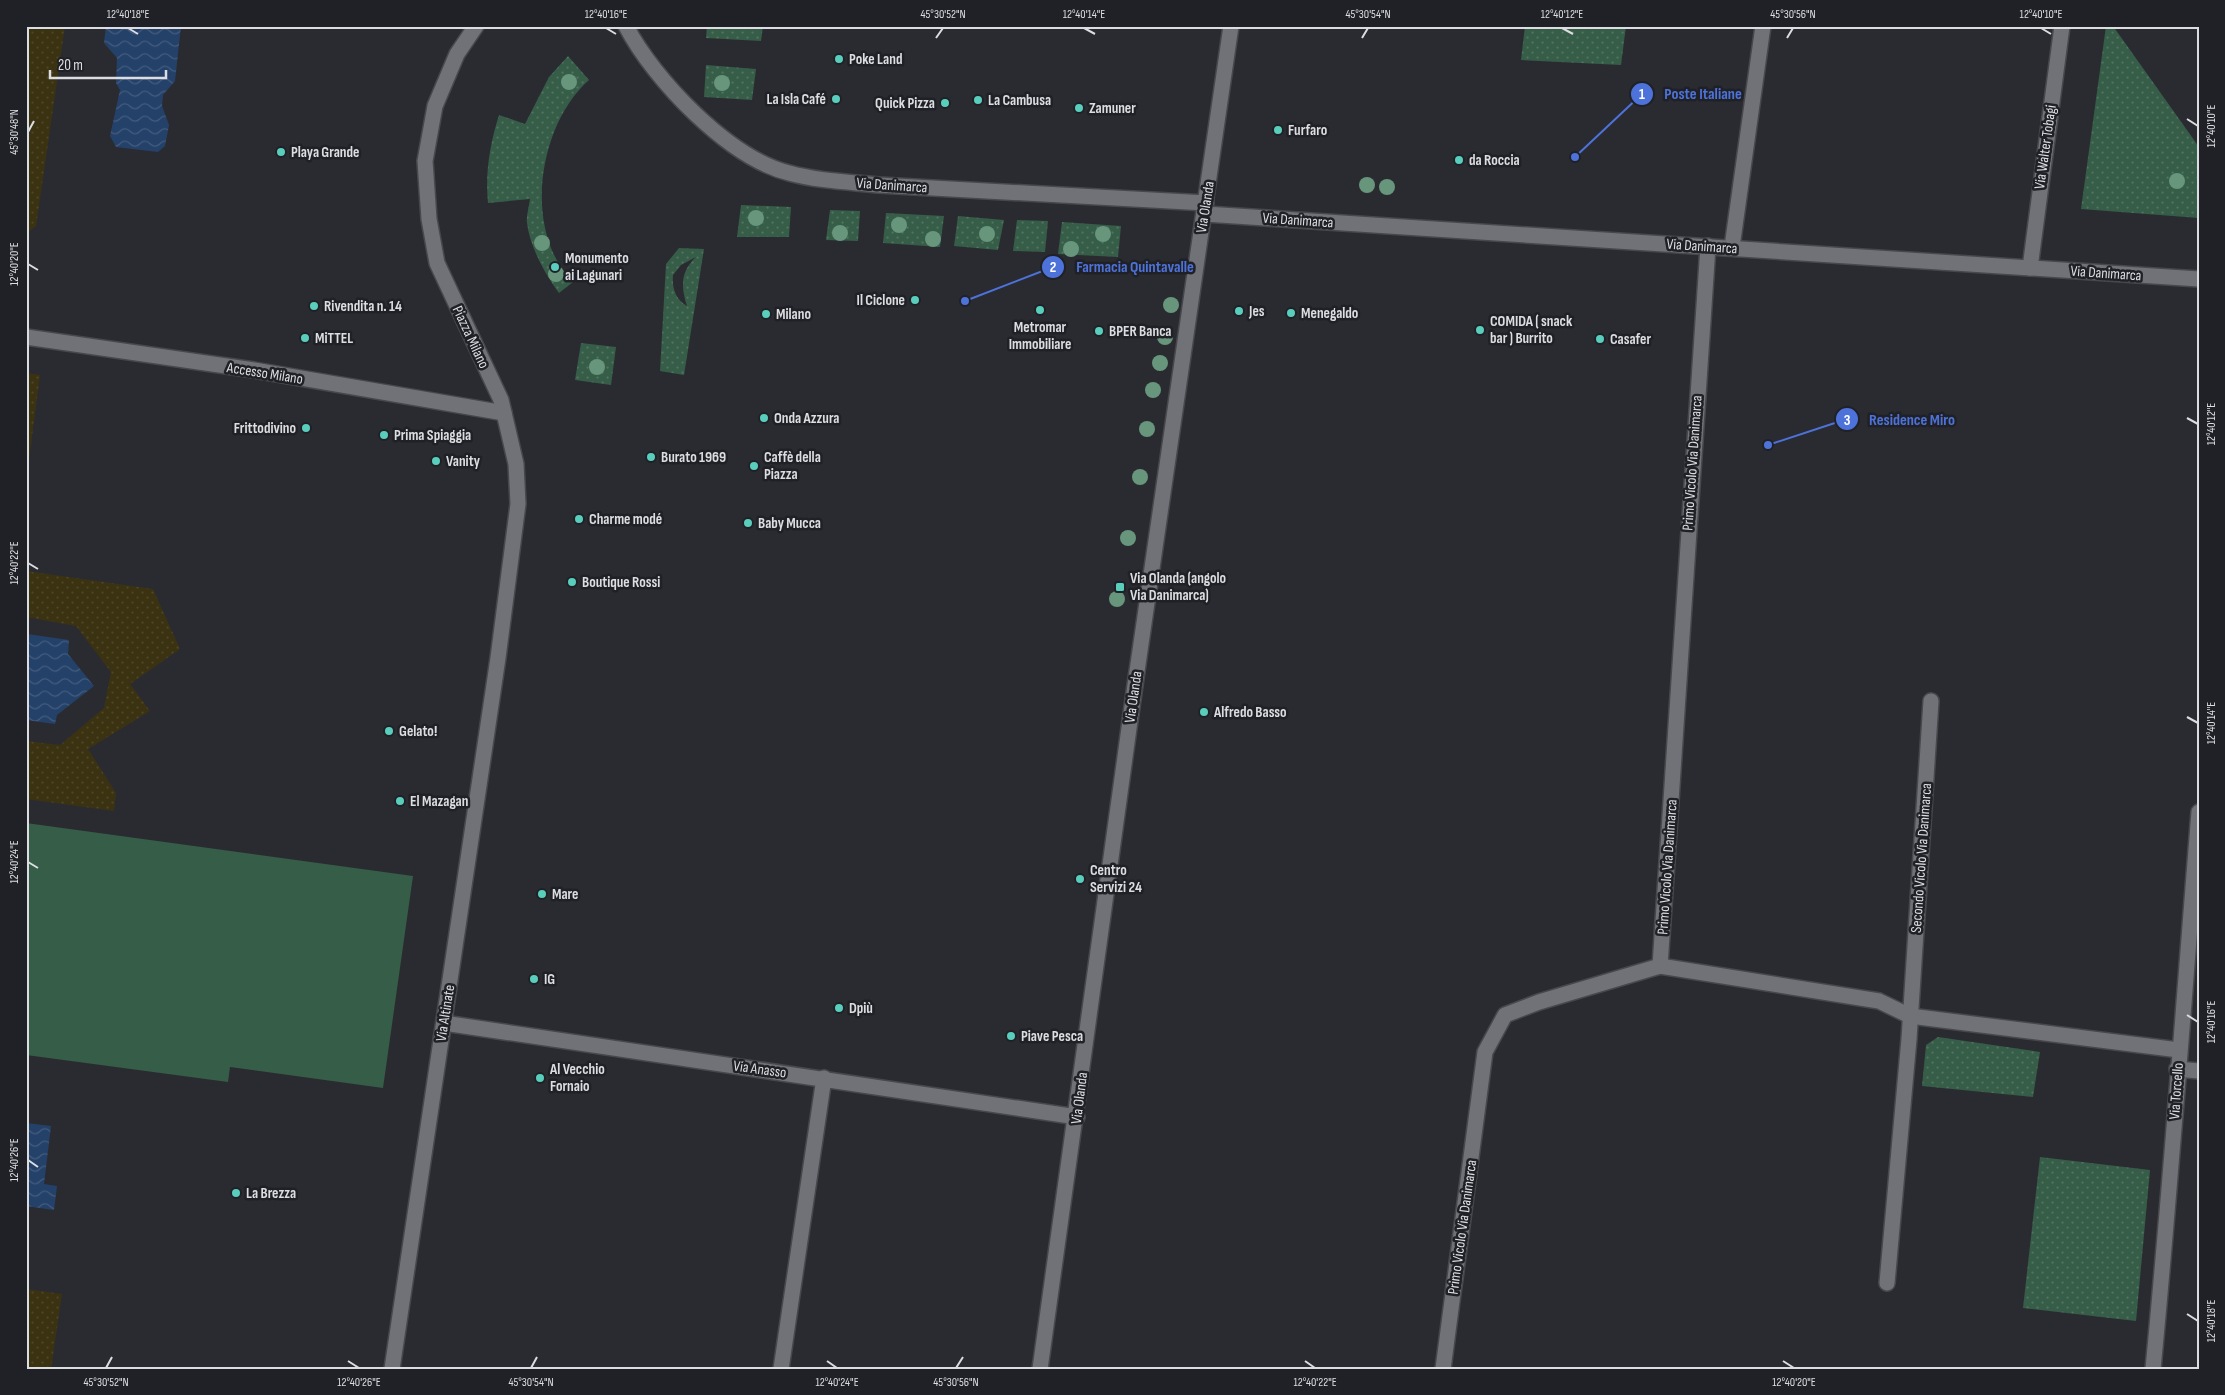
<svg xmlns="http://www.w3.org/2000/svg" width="2225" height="1395" font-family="'Sofia Sans Condensed',sans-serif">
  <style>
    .grass { fill: url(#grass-dots); fill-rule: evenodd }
    .sand { fill: url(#sand-dots) }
    .pitch { fill: #365d47 }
    .water { fill: url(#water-waves) }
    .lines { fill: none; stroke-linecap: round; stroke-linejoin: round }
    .service-casing { stroke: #47484c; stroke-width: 18 }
    .minor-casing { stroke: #47484c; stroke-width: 18 }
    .tertiary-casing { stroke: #47484c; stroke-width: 18 }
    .service { stroke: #717278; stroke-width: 15 }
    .minor { stroke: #717278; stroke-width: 15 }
    .tertiary { stroke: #717278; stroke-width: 15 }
    .tree { fill: #67967d }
    .ticks { fill: none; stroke: #dcdde1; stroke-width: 2 }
    .poi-dot { fill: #5acebc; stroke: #202126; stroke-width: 2 }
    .labels { text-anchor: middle; stroke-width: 5; stroke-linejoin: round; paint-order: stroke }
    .poi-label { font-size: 15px; font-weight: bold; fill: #dcdde1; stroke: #202126; text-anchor: start }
    .street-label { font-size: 15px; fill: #dcdde1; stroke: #202126 }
    .leader { fill: none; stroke: #4d72da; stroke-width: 2 }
    .callout-dot { fill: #4d72da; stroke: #202126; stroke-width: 2 }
    .mark-label { font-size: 15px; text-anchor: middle; font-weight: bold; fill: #fff }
    .callout-label { font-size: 16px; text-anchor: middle; font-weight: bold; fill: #4d72da; stroke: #202126; stroke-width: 5; stroke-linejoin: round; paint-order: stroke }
    .neatline { fill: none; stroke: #dcdde1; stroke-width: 2 }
    .ticks-label { font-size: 12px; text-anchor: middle; fill: #dcdde1 }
  </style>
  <defs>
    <pattern id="grass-dots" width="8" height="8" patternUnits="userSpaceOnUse" patternTransform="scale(1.25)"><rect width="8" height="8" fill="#365d47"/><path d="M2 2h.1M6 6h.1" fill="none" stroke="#527461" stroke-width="1.8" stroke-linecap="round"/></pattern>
    <pattern id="sand-dots" width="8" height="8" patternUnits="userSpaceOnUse" patternTransform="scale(1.25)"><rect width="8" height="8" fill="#3b3212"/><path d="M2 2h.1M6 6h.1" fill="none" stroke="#4e4629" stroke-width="1.8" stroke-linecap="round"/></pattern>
    <pattern id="water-waves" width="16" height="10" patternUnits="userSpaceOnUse" patternTransform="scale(1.25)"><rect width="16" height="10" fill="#244169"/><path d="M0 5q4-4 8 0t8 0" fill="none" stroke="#435c7e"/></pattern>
  </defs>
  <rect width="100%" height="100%" fill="#2a2b30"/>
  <g class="grass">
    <polygon points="707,26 763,26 761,41 706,38"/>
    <polygon points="1525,26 1626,26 1621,65 1521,60"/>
    <polygon points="2106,26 2113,26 2199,147 2199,218 2081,209"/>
    <path d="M 568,56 L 589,80 C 538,125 522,231 573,282 L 559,293 C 545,274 530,247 527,223 C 526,216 529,207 530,199 L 488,203 C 485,172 490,144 499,115 L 525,124 L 549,77 Z"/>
    <polygon points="706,65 756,69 752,100 704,97"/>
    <polygon points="741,205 791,207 789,237 737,237"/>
    <polygon points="830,210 860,211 858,241 826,240"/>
    <polygon points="886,213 944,216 940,247 883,243"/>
    <polygon points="958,216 1004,220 998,250 954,246"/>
    <polygon points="1017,220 1048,221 1045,252 1013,251"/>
    <polygon points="1062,222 1121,226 1118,257 1058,254"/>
    <path d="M 679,248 L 704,249 L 684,375 L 660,371 L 666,264 ZM 696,257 C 680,272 681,287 687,306 C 675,299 672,288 673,275 L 681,265 Z"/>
    <polygon points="581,343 616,347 611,385 575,380"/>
    <polygon points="1938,1037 2040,1052 2033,1097 1922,1086 1926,1045"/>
    <polygon points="2040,1157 2150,1170 2136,1321 2023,1308"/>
  </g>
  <g class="sand">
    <polygon points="26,26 65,26 36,226 26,234"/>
    <polygon points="26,373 40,375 27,475 26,475"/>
    <polygon points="26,571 153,589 180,649 130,684 150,711 88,749 116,793 114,811 26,799 26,741 60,745 104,708 111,672 76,626 26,617"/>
    <polygon points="26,1289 62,1294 51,1369 26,1369"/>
  </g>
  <polygon class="pitch" points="26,823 413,876 383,1088 230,1067 228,1082 26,1055"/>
  <g class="water">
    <polygon points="106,26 181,26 175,81 163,95 162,106 169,125 165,146 158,152 116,147 110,136 120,90 116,83 117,58 104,43"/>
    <polygon points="27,634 69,640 68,654 94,686 57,715 55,724 26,720"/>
    <polygon points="26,1123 51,1126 44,1184 57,1186 54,1210 26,1206"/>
  </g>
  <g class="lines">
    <g class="service-casing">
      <g id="service">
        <polyline points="26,337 254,370 504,413"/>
        <polyline points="1660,966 1879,1001 1910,1016 2179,1050"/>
        <polyline points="1887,1283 1909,1039 1931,701"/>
        <polyline points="781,1369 824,1078"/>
        <polyline points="1443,1369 1485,1052 1505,1015 1539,1002 1660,966 1708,246"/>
      </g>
    </g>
    <g class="minor-casing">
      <g id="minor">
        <path d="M 626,26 C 654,80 729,158 789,173 C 818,181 849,182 879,185 L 1206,203"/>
        <polyline points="1205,214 2199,279"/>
        <polyline points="1732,247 1763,26"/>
        <polyline points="2030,268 2062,26"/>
        <polyline points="444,1023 1077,1117"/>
        <polyline points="2177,1069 2199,1071"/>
        <polyline points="1040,1369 1135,685 1231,26"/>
        <path d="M 2153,1369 C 2171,1183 2184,998 2199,812"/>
      </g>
    </g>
    <g class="tertiary-casing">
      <polyline id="tertiary" points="392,1369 498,658 518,504 516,464 501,400 437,263 429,219 425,161 435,106 457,54 476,26"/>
    </g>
    <use href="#service" class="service"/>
    <use href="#minor" class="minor"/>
    <use href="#tertiary" class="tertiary"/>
  </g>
  <g class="tree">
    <circle cx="569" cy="82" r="8"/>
    <circle cx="722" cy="83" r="8"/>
    <circle cx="2177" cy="181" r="8"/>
    <circle cx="1367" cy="185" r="8"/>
    <circle cx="1387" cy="187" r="8"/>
    <circle cx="756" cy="218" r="8"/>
    <circle cx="899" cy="225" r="8"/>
    <circle cx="840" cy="233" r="8"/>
    <circle cx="987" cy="234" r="8"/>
    <circle cx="1103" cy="234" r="8"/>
    <circle cx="933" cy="239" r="8"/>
    <circle cx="542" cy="243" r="8"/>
    <circle cx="1071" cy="249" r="8"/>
    <circle cx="556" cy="274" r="8"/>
    <circle cx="1171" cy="305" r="8"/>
    <circle cx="1165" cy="337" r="8"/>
    <circle cx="1160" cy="363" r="8"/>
    <circle cx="597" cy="367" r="8"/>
    <circle cx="1153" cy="390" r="8"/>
    <circle cx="1147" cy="429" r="8"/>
    <circle cx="1140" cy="477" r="8"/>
    <circle cx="1128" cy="538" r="8"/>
    <circle cx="1117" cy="599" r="8"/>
  </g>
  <path class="ticks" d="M 128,28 L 138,34M 606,28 L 616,34M 1084,28 L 1095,34M 1562,28 L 1573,34M 2041,28 L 2051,34M 936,38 L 943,28M 1362,38 L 1368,28M 1787,38 L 1793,28M 2187,119 L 2198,126M 28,132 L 34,121M 28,264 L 38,270M 2187,418 L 2198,424M 28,563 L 38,569M 2187,717 L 2198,723M 28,862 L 38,868M 2187,1015 L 2198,1022M 28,1160 L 38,1167M 2187,1314 L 2198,1321M 348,1361 L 359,1368M 827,1361 L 837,1368M 1305,1361 L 1315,1368M 1783,1361 L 1794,1368M 106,1368 L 112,1357M 531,1368 L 537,1357M 956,1368 L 963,1357"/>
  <g class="poi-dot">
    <circle cx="839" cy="59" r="5"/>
    <circle cx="836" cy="99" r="5"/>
    <circle cx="978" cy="100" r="5"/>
    <circle cx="945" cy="103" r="5"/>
    <circle cx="1079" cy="108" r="5"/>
    <circle cx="1278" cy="130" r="5"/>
    <circle cx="281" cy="152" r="5"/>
    <circle cx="1459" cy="160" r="5"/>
    <circle cx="555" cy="267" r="5"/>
    <circle cx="915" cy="300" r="5"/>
    <circle cx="314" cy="306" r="5"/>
    <circle cx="1040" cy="310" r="5"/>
    <circle cx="1239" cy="311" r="5"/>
    <circle cx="1291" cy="313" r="5"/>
    <circle cx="766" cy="314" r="5"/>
    <circle cx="1480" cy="330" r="5"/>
    <circle cx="1099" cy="331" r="5"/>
    <circle cx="305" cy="338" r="5"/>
    <circle cx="1600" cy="339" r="5"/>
    <circle cx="764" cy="418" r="5"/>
    <circle cx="306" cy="428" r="5"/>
    <circle cx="384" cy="435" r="5"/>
    <circle cx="651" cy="457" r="5"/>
    <circle cx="436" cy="461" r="5"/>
    <circle cx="754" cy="466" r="5"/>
    <circle cx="579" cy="519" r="5"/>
    <circle cx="748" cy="523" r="5"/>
    <circle cx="572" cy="582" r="5"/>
    <rect x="1115" y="582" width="10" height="10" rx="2.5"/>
    <circle cx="1204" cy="712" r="5"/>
    <circle cx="389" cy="731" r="5"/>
    <circle cx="400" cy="801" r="5"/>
    <circle cx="1080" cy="879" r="5"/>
    <circle cx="542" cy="894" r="5"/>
    <circle cx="534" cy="979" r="5"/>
    <circle cx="839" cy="1008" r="5"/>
    <circle cx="1011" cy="1036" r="5"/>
    <circle cx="540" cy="1078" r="5"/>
    <circle cx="236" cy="1193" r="5"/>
  </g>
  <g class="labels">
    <g class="poi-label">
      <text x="849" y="64">Poke Land</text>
      <text x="826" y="104" text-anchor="end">La Isla Café</text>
      <text x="988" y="105">La Cambusa</text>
      <text x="935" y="108" text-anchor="end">Quick Pizza</text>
      <text x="1089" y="113">Zamuner</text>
      <text x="1288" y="135">Furfaro</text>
      <text x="291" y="157">Playa Grande</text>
      <text x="1469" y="165">da Roccia</text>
      <text x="565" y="263">Monumento<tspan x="565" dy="17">ai Lagunari</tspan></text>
      <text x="905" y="305" text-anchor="end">Il Ciclone</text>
      <text x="324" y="311">Rivendita n. 14</text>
      <text x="1249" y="316">Jes</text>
      <text x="1301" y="318">Menegaldo</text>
      <text x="776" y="319">Milano</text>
      <text x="1490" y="326">COMIDA ( snack<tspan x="1490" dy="17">bar ) Burrito</tspan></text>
      <text x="1040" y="332" text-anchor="middle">Metromar<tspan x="1040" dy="17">Immobiliare</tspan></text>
      <text x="1109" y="336">BPER Banca</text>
      <text x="315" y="343">MiTTEL</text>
      <text x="1610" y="344">Casafer</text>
      <text x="774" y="423">Onda Azzura</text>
      <text x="296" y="433" text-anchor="end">Frittodivino</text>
      <text x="394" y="440">Prima Spiaggia</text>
      <text x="661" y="462">Burato 1969</text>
      <text x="764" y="462">Caffè della<tspan x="764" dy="17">Piazza</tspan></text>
      <text x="446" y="466">Vanity</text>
      <text x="589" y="524">Charme modé</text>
      <text x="758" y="528">Baby Mucca</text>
      <text x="1130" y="583">Via Olanda (angolo<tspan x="1130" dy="17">Via Danimarca)</tspan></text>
      <text x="582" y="587">Boutique Rossi</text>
      <text x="1214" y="717">Alfredo Basso</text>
      <text x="399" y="736">Gelato!</text>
      <text x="410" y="806">El Mazagan</text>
      <text x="1090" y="875">Centro<tspan x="1090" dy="17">Servizi 24</tspan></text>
      <text x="552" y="899">Mare</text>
      <text x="544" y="984">IG</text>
      <text x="849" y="1013">Dpiù</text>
      <text x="1021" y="1041">Piave Pesca</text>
      <text x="550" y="1074">Al Vecchio<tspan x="550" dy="17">Fornaio</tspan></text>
      <text x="246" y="1198">La Brezza</text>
    </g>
    <g class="street-label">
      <text transform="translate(2045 147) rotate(-82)" y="5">Via Walter Tobagi</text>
      <text transform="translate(892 185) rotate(4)" y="5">Via Danimarca</text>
      <text transform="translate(1205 207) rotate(-81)" y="5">Via Olanda</text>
      <text transform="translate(1298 220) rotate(4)" y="5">Via Danimarca</text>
      <text transform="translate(1702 246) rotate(4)" y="5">Via Danimarca</text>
      <text transform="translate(2106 273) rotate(4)" y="5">Via Danimarca</text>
      <text transform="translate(471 337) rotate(65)" y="5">Piazza Milano</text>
      <text transform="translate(265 373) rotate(9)" y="5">Accesso Milano</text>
      <text transform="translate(1692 463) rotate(-86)" y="5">Primo Vicolo Via Danimarca</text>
      <text transform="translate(1133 697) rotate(-82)" y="5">Via Olanda</text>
      <text transform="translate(1921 858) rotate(-86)" y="5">Secondo Vicolo Via Danimarca</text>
      <text transform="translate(1667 867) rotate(-86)" y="5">Primo Vicolo Via Danimarca</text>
      <text transform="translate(445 1013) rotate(-81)" y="5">Via Altinate</text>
      <text transform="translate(760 1069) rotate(8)" y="5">Via Anasso</text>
      <text transform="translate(2176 1091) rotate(-86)" y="5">Via Torcello</text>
      <text transform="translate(1079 1098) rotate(-83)" y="5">Via Olanda</text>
      <text transform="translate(1462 1227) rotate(-82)" y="5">Primo Vicolo Via Danimarca</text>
    </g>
  </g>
  <path class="leader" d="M1575 157L1642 94M965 301L1053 267M1768 445L1847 419"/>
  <g class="callout-dot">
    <circle cx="1575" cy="157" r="5"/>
    <circle cx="965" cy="301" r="5"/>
    <circle cx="1768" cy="445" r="5"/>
    <circle cx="1642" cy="94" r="12"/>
    <circle cx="1053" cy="267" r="12"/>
    <circle cx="1847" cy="419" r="12"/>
  </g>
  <g class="mark-label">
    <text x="1642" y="99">1</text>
    <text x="1053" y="272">2</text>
    <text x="1847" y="425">3</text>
  </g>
  <g class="callout-label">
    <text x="1703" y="99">Poste Italiane</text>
    <text x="1135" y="272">Farmacia Quintavalle</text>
    <text x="1912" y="425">Residence Miro</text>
  </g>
  <rect width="2225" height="1395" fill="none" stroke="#202126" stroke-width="55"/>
  <path d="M50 70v8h116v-8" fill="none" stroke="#dcdde1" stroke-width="2.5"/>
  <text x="58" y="70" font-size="15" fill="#dcdde1" stroke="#202126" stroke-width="4" paint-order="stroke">20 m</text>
  <rect x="28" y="28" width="2170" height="1340" class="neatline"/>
  <g class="ticks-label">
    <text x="128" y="18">12°40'18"E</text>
    <text x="606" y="18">12°40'16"E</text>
    <text x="943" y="18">45°30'52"N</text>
    <text x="1084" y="18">12°40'14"E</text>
    <text x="1368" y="18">45°30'54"N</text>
    <text x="1562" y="18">12°40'12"E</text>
    <text x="1793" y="18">45°30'56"N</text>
    <text x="2041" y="18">12°40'10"E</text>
    <text transform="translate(2211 126) rotate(-90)" y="4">12°40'10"E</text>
    <text transform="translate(14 132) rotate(-90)" y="4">45°30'48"N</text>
    <text transform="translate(14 264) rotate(-90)" y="4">12°40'20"E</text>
    <text transform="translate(2211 424) rotate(-90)" y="4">12°40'12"E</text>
    <text transform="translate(14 563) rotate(-90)" y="4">12°40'22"E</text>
    <text transform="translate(2211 723) rotate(-90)" y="4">12°40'14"E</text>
    <text transform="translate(14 862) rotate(-90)" y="4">12°40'24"E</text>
    <text transform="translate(2211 1022) rotate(-90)" y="4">12°40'16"E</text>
    <text transform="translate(14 1160) rotate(-90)" y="4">12°40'26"E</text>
    <text transform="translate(2211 1321) rotate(-90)" y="4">12°40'18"E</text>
    <text x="106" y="1386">45°30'52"N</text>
    <text x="359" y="1386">12°40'26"E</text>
    <text x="531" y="1386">45°30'54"N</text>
    <text x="837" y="1386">12°40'24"E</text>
    <text x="956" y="1386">45°30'56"N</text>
    <text x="1315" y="1386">12°40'22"E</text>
    <text x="1794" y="1386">12°40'20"E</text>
  </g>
</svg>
